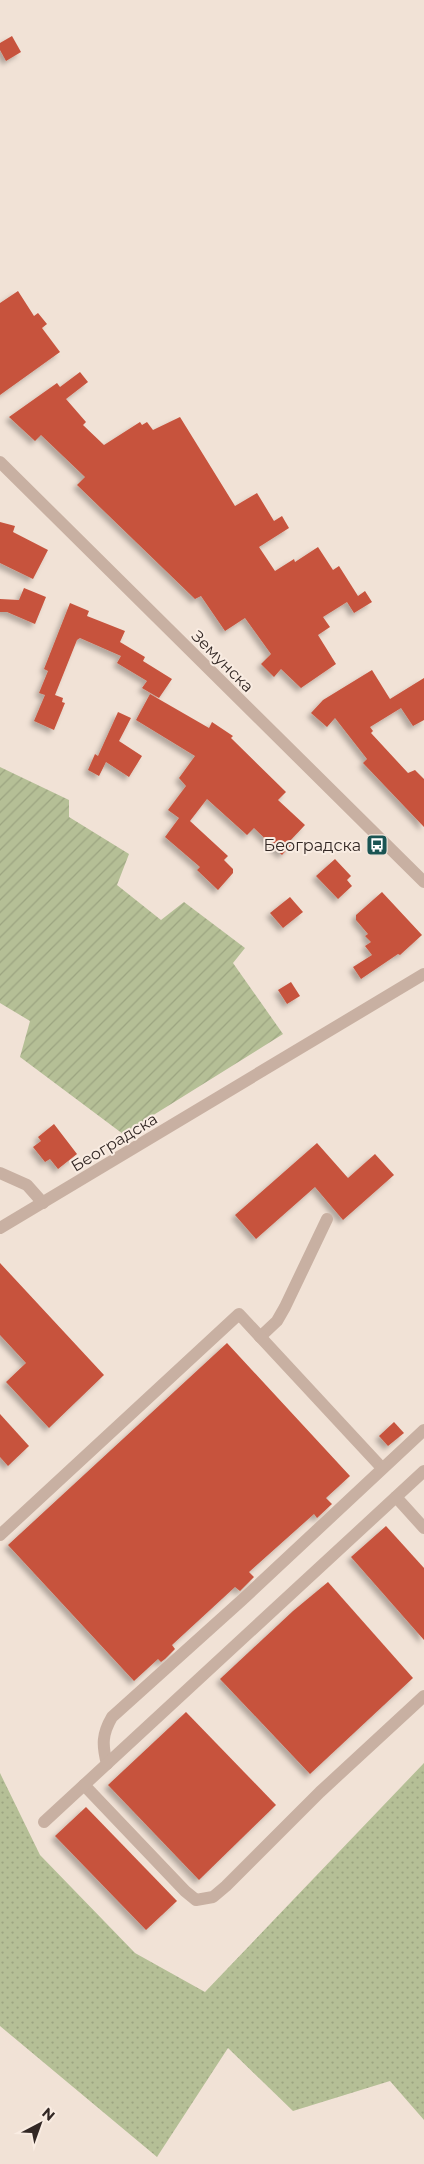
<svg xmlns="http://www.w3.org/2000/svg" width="424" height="2164" font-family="Montserrat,sans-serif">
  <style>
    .grass { fill: url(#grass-dots) }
    .garden { fill: url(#garden-furrows) }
    .building { fill: #c7533d; filter: url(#shadow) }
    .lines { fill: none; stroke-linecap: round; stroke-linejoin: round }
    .minor { stroke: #c8b0a2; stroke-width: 12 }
    .labels { text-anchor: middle; stroke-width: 4; stroke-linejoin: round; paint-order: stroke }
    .street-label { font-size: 16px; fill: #332825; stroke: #f9ece2 }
    .poi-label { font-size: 16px; fill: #332825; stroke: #f9ece2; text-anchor: end }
  </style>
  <defs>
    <pattern id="grass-dots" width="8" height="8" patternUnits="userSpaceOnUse" patternTransform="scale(1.25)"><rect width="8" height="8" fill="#b5bf96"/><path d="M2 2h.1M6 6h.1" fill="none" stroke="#9ca481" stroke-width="1.8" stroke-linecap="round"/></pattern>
    <pattern id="garden-furrows" width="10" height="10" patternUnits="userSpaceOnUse" patternTransform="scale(1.25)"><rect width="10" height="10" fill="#b5bf96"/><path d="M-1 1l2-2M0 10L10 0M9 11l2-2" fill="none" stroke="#9ca481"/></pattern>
    <filter id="shadow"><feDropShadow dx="-4" dy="4" stdDeviation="2.5" flood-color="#0004"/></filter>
  </defs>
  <rect width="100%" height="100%" fill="#f1e2d6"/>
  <polygon class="grass" points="424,1763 424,2120 390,2081 293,2111 228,2048 157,2157 0,2026 0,1773 40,1855 135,1953 205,1992"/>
  <polygon class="garden" points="0,767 69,800 69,817 129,854 117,885 161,920 184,902 245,948 233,963 283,1034 123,1134 20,1057 30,1021 0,1003"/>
  <g class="building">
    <polygon points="12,36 21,52 6,61 0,50 0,43"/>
    <polygon points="18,291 34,316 38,313 47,324 42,328 60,352 0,395 0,303"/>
    <polygon points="80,372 88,382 66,399 86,422 83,425 104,445 140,422 142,425 147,422 153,430 180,417 235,506 257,493 274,521 282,516 289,528 259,547 275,571 294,559 295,562 318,547 333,570 339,566 358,596 365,591 372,602 354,613 347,602 323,617 330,627 318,635 336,664 301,688 281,669 274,677 261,664 271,654 245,618 225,631 201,596 195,599 77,485 85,477 41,435 35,441 9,417 57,383 60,387"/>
    <polygon points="0,522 15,526 13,532 48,550 33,579 0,563"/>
    <polygon points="24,588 46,597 35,624 7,612 0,612 0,599 19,600"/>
    <polygon points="70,603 89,611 87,616 125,631 120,642 145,657 143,661 172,679 159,698 142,688 147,681 117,663 121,656 80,638 77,640 55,695 63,698 62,702 65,703 54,730 34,721 45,695 39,693 48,671 44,669"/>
    <polygon points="372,670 390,699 424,678 424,720 413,726 401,708 370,727 373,731 371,733 408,773 415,770 424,779 424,827 363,763 367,759 335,718 327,727 311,713 323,700"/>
    <polygon points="150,694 209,728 212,722 233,736 231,738 286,792 278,800 305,825 289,842 292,844 282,855 254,828 247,835 207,799 190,821 228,856 224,860 233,869 233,873 218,890 197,870 200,867 165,837 179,818 168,810 186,786 179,778 195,756 136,720"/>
    <polygon points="118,712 131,718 119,741 142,756 129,777 106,762 99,776 88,770 95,754 98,756"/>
    <polygon points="335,859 351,876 347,880 352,886 338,899 316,876"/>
    <polygon points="382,892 422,935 400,955 398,954 361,979 353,967 372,955 365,946 371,942 365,936 368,934 356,920 356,915"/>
    <polygon points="290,897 303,912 283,928 270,913"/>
    <polygon points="291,982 300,996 287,1004 278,990"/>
    <polygon points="54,1124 77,1154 58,1169 50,1159 45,1162 33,1147 41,1141 38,1137"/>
    <polygon points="317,1143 348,1178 375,1154 394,1175 343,1220 315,1187 256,1239 235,1215"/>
    <polygon points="0,1263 104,1375 49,1428 6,1382 26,1363 0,1335"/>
    <polygon points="227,1343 350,1476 326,1498 332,1504 317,1518 314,1514 249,1572 254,1577 240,1591 235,1587 172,1645 175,1649 165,1659 161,1662 158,1659 134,1681 8,1545"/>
    <polygon points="0,1414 29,1446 8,1466 0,1457"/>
    <polygon points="394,1422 404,1433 388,1446 379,1436"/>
    <polygon points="386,1526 424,1568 424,1640 351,1557"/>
    <polygon points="328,1582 413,1678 310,1774 220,1679 293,1611"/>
    <polygon points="186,1712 276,1805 199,1880 108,1785"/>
    <polygon points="86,1807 177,1901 146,1930 55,1836"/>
  </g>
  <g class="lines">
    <g class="minor">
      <polyline points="0,462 424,882"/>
      <polyline points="0,1173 27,1185 43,1203"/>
      <polyline points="0,1228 424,974"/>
      <polyline points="260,1337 277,1321 285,1307 327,1219"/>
      <polyline points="396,1497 424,1528"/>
      <polyline points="0,1535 239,1314 382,1468"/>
      <path d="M 107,1764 C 102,1745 102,1734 112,1717 L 242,1600 L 424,1430"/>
      <polyline points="84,1785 185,1891 196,1900 213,1897 226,1886 320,1792 424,1696"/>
      <polyline points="44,1822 424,1471"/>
    </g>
  </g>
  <defs>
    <g id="bus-square" transform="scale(1.125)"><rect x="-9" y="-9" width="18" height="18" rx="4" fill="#1a5453" stroke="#f9ece2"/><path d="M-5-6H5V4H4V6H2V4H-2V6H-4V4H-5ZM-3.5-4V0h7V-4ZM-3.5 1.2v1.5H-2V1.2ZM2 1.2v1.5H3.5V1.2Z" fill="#fff"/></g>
  </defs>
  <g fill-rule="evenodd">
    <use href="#bus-square" x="377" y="845"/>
  </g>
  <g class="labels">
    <g class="street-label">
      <text transform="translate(223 661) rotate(45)" y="6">Земунска</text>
      <text transform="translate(114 1142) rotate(-31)" y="6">Београдска</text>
    </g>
    <g class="poi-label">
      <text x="361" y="851">Београдска</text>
    </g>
  </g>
  <g transform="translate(40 2124) rotate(41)" stroke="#f9ece2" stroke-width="4" paint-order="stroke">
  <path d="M0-4L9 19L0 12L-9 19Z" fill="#332825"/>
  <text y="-8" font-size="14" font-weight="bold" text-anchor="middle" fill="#332825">N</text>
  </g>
</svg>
